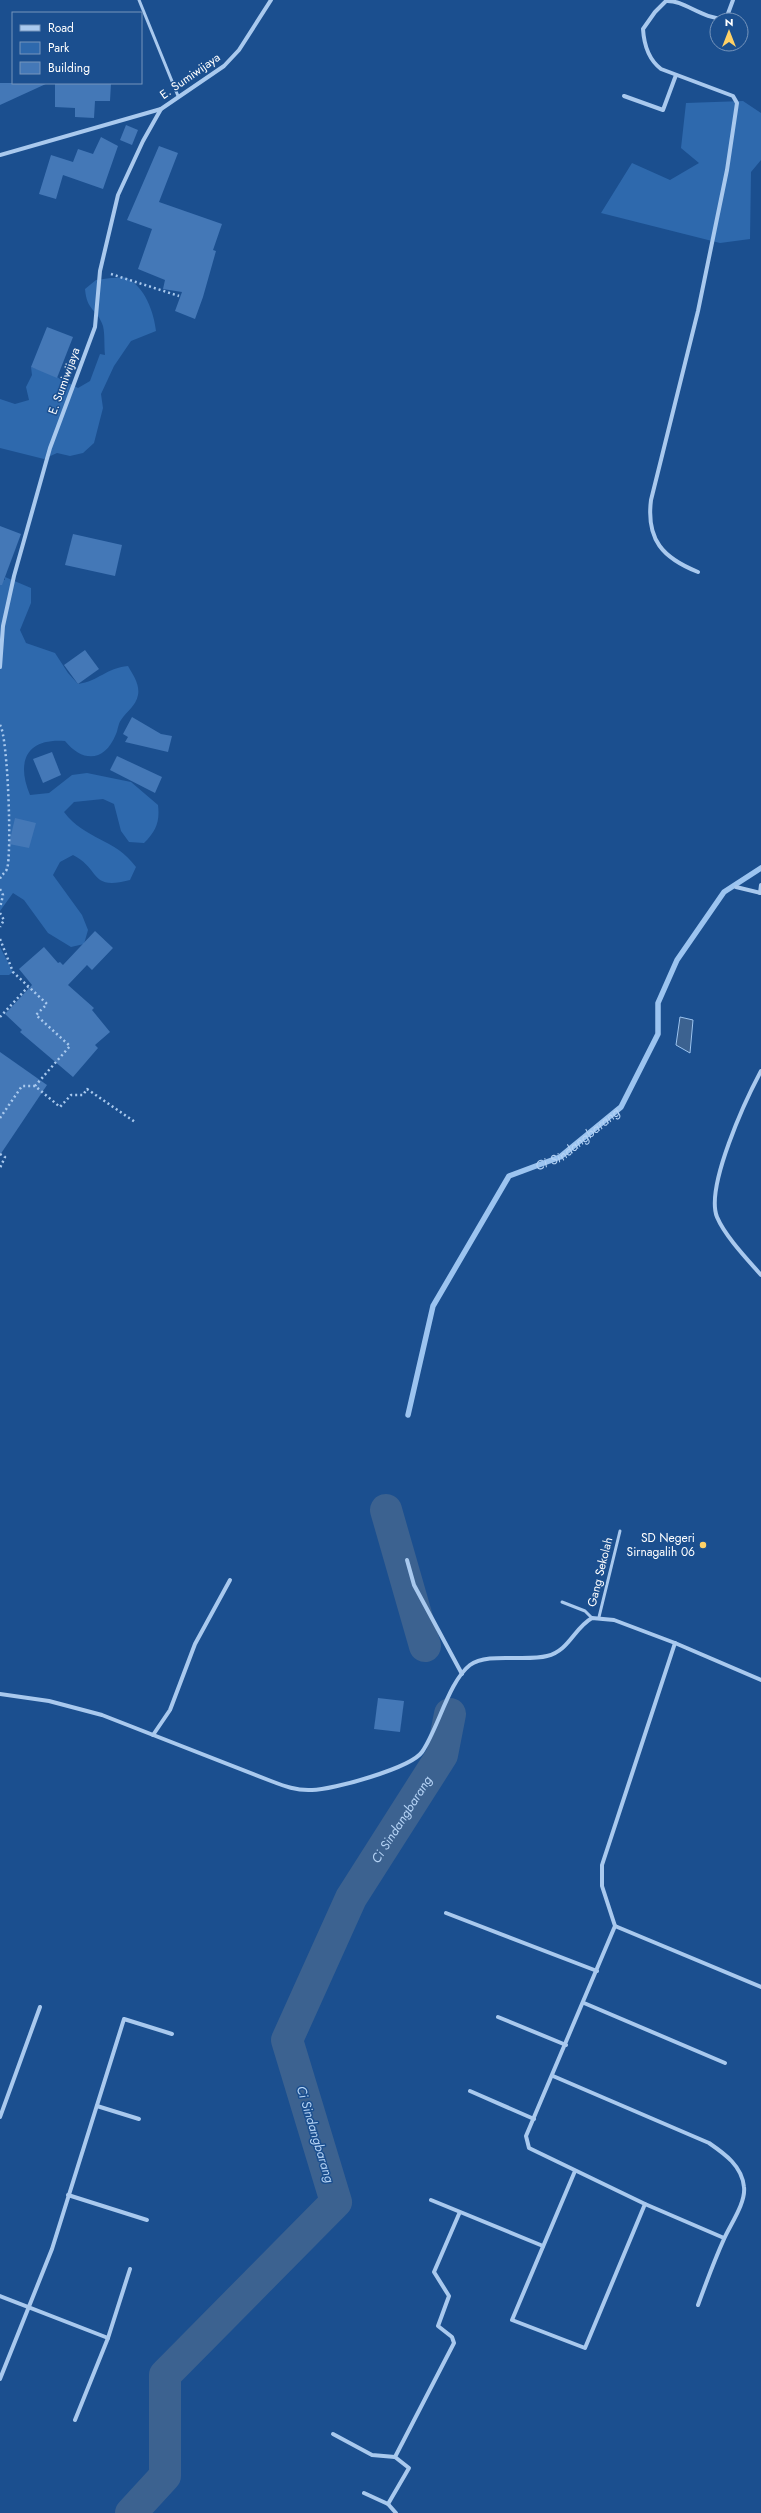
<svg xmlns="http://www.w3.org/2000/svg" width="761" height="2513" font-family="Jost,sans-serif">
  <style>
    .green { fill: #2e69ad }
    .water { fill: #3c6290; stroke: #9cc4f0 }
    .lines { fill: none; stroke-linecap: round; stroke-linejoin: round }
    .stream { stroke: #9cc4f0; stroke-width: 5.5 }
    .river { stroke: #3c6290; stroke-width: 32 }
    .building { fill: #4478b7 }
    .path { stroke: #a9c9ee; stroke-width: 2.5; stroke-dasharray: 2 3; stroke-linecap: butt }
    .service { stroke: #a9c9ee; stroke-width: 3 }
    .minor { stroke: #a9c9ee; stroke-width: 4 }
    .poi-dot { fill: #ffd166; stroke: #1b4f8f; stroke-width: 1.5 }
    .labels { text-anchor: middle; stroke-width: 3; stroke-linejoin: round; paint-order: stroke }
    .street-label { font-size: 12px; fill: #fff; stroke: #1b4f8f }
    .poi-label { font-size: 12px; fill: #fff; stroke: #1b4f8f; text-anchor: end }
    .water-label { font-size: 13px; font-style: italic; fill: #b5d3f5; stroke: #1b4f8f }
  </style>
  <rect width="100%" height="100%" fill="#1b4f8f"/>
  <g class="green">
    <polygon points="743,101 761,113 761,160 751,172 750,239 720,243 601,213 632,163 670,180 699,163 681,148 686,103"/>
    <path d="M 111,278 C 115,278 122,277 126,278 C 145,286 154,313 156,331 L 131,341 L 114,366 L 101,394 L 103,408 L 94,443 L 83,453 L 70,456 L 57,453 L 44,459 L 0,448 L 0,399 L 15,404 L 29,400 L 26,387 L 32,375 L 31,367 L 51,374 L 78,388 L 90,381 L 100,354 L 105,355 C 104,346 105,334 103,326 C 97,308 87,312 85,289 L 96,280 Z"/>
    <path d="M 5,577 L 31,588 L 31,603 L 20,630 L 26,643 L 55,653 L 68,673 L 78,684 C 99,681 106,668 128,666 C 133,675 140,684 138,695 C 136,706 127,711 121,720 C 118,724 118,730 116,734 C 105,762 83,763 65,741 C 26,738 16,762 30,795 L 49,793 L 72,775 L 87,773 L 131,782 L 158,805 C 160,822 156,831 144,843 L 129,842 L 121,831 L 114,804 L 103,799 L 74,802 L 64,812 C 85,840 115,838 136,867 L 130,880 C 89,891 101,869 73,855 L 60,862 L 53,875 L 82,915 L 88,930 L 84,944 L 71,947 L 48,933 L 24,900 L 13,893 L 0,911 L 0,580 L 5,580 Z"/>
    <polygon points="0,947 13,972 9,975 0,975"/>
  </g>
  <polygon class="water" points="680,1017 693,1020 690,1053 676,1045"/>
  <g class="lines">
    <path class="stream" id="s1" d="M 408,1415 L 433,1306 L 509,1176 L 560,1157 L 621,1107 L 658,1034 L 658,1003 L 677,960 L 724,892 L 761,868"/>
    <g class="river">
      <polyline points="386,1510 425,1646"/>
      <path id="s2" d="M 131,2513 L 165,2476 L 165,2375 L 336,2202 L 287,2040 L 351,1898 L 442,1755 L 450,1714"/>
    </g>
  </g>
  <g class="building">
    <polygon points="0,83 48,83 0,105"/>
    <polygon points="55,83 111,83 110,101 95,101 94,118 75,117 75,108 55,107"/>
    <polygon points="126,125 138,130 132,145 120,140"/>
    <polygon points="101,137 118,146 103,189 63,175 56,199 39,194 51,155 73,162 78,149 93,154"/>
    <polygon points="159,146 178,153 159,202 222,224 213,250 216,251 203,297 195,319 175,311 182,292 163,289 165,280 138,269 152,229 127,220"/>
    <polygon points="47,327 73,337 57,378 31,367"/>
    <polygon points="0,526 21,534 2,585 0,585"/>
    <polygon points="73,534 122,545 115,576 65,565"/>
    <polygon points="85,650 99,669 78,684 64,665"/>
    <polygon points="132,717 161,734 172,736 168,752 125,742 128,737 123,734"/>
    <polygon points="52,752 61,775 43,783 33,759"/>
    <polygon points="117,756 162,777 155,793 110,770"/>
    <polygon points="15,818 36,823 29,848 9,844"/>
    <polygon points="95,931 113,948 92,970 87,965 68,985 94,1008 92,1010 110,1032 95,1045 98,1048 73,1077 20,1032 22,1030 5,1014 32,985 19,969 44,947 58,963 60,962 63,965"/>
    <polygon points="0,1052 47,1085 0,1155"/>
    <polygon points="378,1698 404,1701 400,1732 374,1729"/>
  </g>
  <g class="lines">
    <g class="path">
      <polyline points="111,274 179,296"/>
      <path d="M 0,725 C 8,736 12,855 7,869 C 5,874 1,874 0,879"/>
      <polyline points="0,889 3,895 0,908"/>
      <polyline points="0,913 4,920 0,927"/>
      <polyline points="0,939 13,972 47,1004 36,1015 70,1046 35,1086 60,1107 71,1095 83,1095 87,1089 135,1122"/>
      <polyline points="0,1017 28,987"/>
      <polyline points="0,1118 22,1086 35,1086"/>
      <polyline points="0,1154 5,1157 0,1168"/>
    </g>
    <g class="service">
      <polyline points="139,0 178,96"/>
      <polyline points="562,1602 585,1611 592,1618"/>
      <polyline points="599,1617 620,1531"/>
    </g>
    <g class="minor">
      <polyline points="624,96 663,110 676,75"/>
      <polyline points="0,155 161,109"/>
      <path d="M 698,572 C 663,558 646,540 651,500 L 698,311 L 727,170 L 737,103 L 733,96 L 661,69 C 648,59 644,45 643,29 L 655,12 L 666,1 C 685,0 701,19 726,19 L 733,0"/>
      <polyline points="0,667 3,626 14,576 50,448 95,327 100,271 118,195 143,141 161,109 224,66 239,50 271,0"/>
      <polyline points="736,887 761,893"/>
      <polyline points="760,893 761,885"/>
      <path d="M 761,1071 C 746,1099 705,1187 717,1217 C 725,1236 747,1259 761,1275"/>
      <polyline points="407,1560 414,1585 462,1674"/>
      <polyline points="675,1643 602,1865 602,1886 615,1926 526,2136 529,2148 645,2204 724,2238"/>
      <path d="M 0,1694 L 49,1701 L 102,1715 L 271,1781 C 284,1786 297,1791 312,1790 C 332,1790 411,1768 422,1752 C 438,1729 449,1681 470,1665 C 487,1652 526,1662 547,1656 C 569,1651 574,1628 592,1618 L 614,1620 L 675,1643 L 761,1680"/>
      <polyline points="153,1735 170,1710 195,1644 230,1580"/>
      <polyline points="446,1913 597,1971"/>
      <polyline points="615,1926 761,1987"/>
      <polyline points="584,2003 725,2063"/>
      <polyline points="498,2017 566,2045"/>
      <path d="M 553,2076 L 709,2143 C 725,2154 742,2166 744,2187 C 746,2203 730,2225 724,2239 C 714,2261 706,2283 698,2305"/>
      <polyline points="470,2091 534,2119"/>
      <polyline points="97,2106 139,2119"/>
      <polyline points="0,2117 40,2007"/>
      <polyline points="575,2171 512,2320 585,2348 645,2204"/>
      <polyline points="68,2195 147,2220"/>
      <polyline points="431,2200 543,2246"/>
      <polyline points="0,2296 108,2338"/>
      <polyline points="0,2379 52,2249 124,2019 172,2034"/>
      <polyline points="75,2420 108,2338 130,2269"/>
      <polyline points="333,2434 372,2455 395,2457 409,2468 388,2504"/>
      <polyline points="395,2457 454,2343 452,2337 438,2326 449,2296 434,2272 459,2214"/>
      <polyline points="364,2493 388,2504 396,2513"/>
    </g>
  </g>
  <circle class="poi-dot" cx="703" cy="1545" r="4"/>
  <g class="labels">
    <g class="street-label">
      <text transform="translate(190 76) rotate(-35)" y="4">E. Sumiwijaya</text>
      <text transform="translate(64 381) rotate(-70)" y="4">E. Sumiwijaya</text>
      <text transform="translate(600 1572) rotate(-76)" y="4">Gang Sekolah</text>
    </g>
    <g class="poi-label">
      <text x="695" y="1542">SD Negeri<tspan x="695" dy="14">Sirnagalih 06</tspan></text>
    </g>
    <g class="water-label">
      <text dy="5" stroke="none"><textPath href="#s1" startOffset="341">Ci Sindangbarang</textPath></text>
      <text dy="5" stroke="none"><textPath href="#s2" startOffset="813">Ci Sindangbarang</textPath></text>
      <text transform="translate(316 2134) rotate(73)" y="5">Ci Sindangbarang</text>
    </g>
  </g>
  <rect x="12" y="12" width="130" height="72" fill="#1b4f8f" stroke="#7695bc"/>
  <rect x="20" y="25" width="20" height="6" fill="#a9c9ee" stroke="#7695bc"/>
  <text x="48" y="32" font-size="12" fill="#ffffff">Road</text>
  <rect x="20" y="42" width="20" height="12" fill="#2e69ad" stroke="#7695bc"/>
  <text x="48" y="52" font-size="12" fill="#ffffff">Park</text>
  <rect x="20" y="62" width="20" height="12" fill="#4478b7" stroke="#7695bc"/>
  <text x="48" y="72" font-size="12" fill="#ffffff">Building</text>
  <g transform="translate(729 32)"><circle r="19" fill="#1b4f8f" stroke="#7695bc"/>
  <path d="M0-3L7 15L0 10L-7 15Z" fill="#ffd166"/>
  <text y="-6" font-size="11" font-weight="bold" text-anchor="middle" fill="#ffffff">N</text>
  </g>
</svg>
